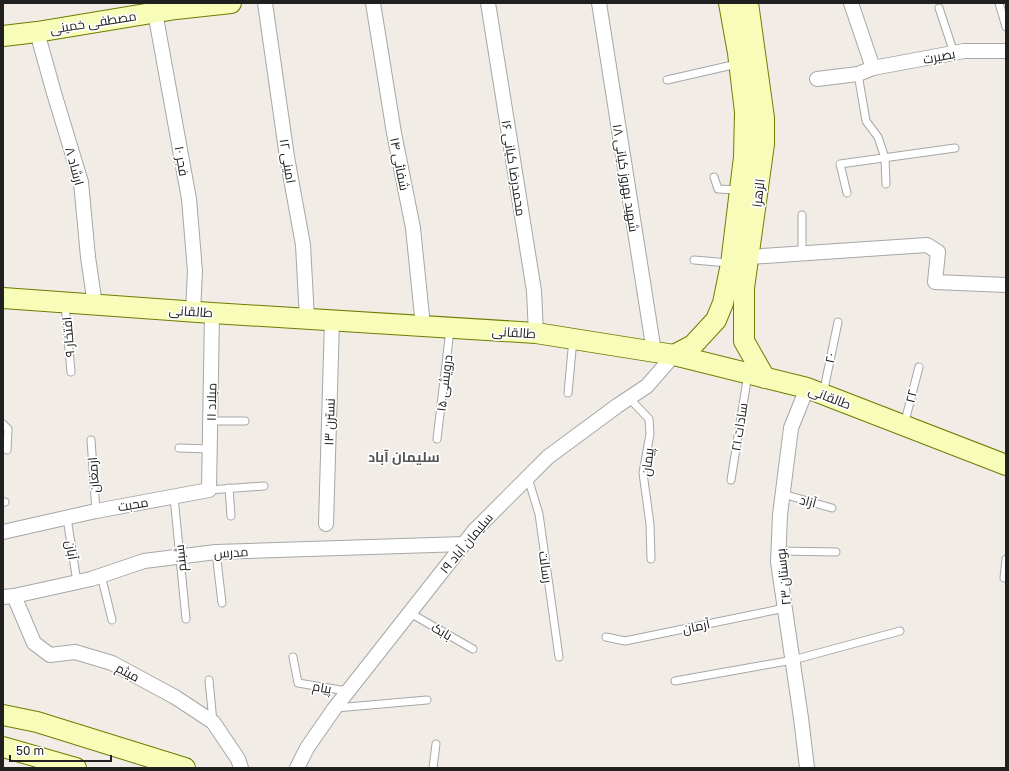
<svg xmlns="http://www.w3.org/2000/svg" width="1009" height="771" font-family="'Golos Text',Cairo,sans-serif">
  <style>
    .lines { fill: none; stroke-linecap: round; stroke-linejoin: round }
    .lane-casing { stroke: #a7a7a7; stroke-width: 9 }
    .street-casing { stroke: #a7a7a7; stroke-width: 16 }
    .secondary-casing { stroke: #6d7d00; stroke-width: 22 }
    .lane { stroke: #fff; stroke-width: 7 }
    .street { stroke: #fff; stroke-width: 14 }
    .secondary { stroke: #f7fcb8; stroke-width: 20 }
    .labels { text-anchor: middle; stroke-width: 3.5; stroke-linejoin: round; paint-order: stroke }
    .street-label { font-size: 13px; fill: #202020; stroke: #fff }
    .neighbourhood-label { font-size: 14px; font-weight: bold; fill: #535353; stroke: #fff }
  </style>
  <rect width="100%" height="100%" fill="#f1ede6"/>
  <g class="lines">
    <g class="lane-casing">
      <g id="lane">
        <polyline points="999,3 1006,27"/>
        <polyline points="939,8 954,53"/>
        <polyline points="858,74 866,121 878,137 885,158 886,184"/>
        <polyline points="667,80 737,64"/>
        <polyline points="714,177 718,189 739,190"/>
        <polyline points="847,193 840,164 955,148"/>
        <polyline points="802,253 802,215"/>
        <polyline points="694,260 729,263"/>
        <polyline points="65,304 71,372"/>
        <polyline points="568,393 573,339"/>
        <polyline points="823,394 838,322"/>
        <polyline points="629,398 649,419 650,434 643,473 650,524 651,559"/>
        <polyline points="210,421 245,421"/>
        <polyline points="3,424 8,429 7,450"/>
        <polyline points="904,425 919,367"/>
        <polyline points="437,439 450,330"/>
        <polyline points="91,440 96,511"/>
        <polyline points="179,448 210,449"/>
        <polyline points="528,478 539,514 559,657"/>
        <polyline points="731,480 748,374"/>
        <polyline points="229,488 231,516"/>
        <polyline points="209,490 264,486"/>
        <polyline points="783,494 832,508"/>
        <polyline points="174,497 186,619"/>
        <polyline points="3,502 5,502"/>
        <polyline points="67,518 77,582"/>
        <polyline points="779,551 836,552"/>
        <polyline points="216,552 222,603"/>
        <polyline points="101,575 112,620"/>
        <polyline points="1004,578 1006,559"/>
        <polyline points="410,613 473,649"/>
        <polyline points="606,637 625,641 785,608"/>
        <polyline points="293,657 298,683 347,691"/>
        <polyline points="209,680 213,722"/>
        <polyline points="675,681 793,660 900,631"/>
        <polyline points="336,708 427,700"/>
        <polyline points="433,768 436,744"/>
      </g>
    </g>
    <g class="street-casing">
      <g id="street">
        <polyline points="265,3 287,157 303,245 307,319"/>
        <polyline points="373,3 394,133 413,228 423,326"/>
        <polyline points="488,3 534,291 536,333"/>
        <polyline points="599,3 654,352"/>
        <polyline points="851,3 873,68"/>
        <polyline points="155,12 189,199 195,271 193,312"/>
        <polyline points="37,32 54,93 81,182 88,257 95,305"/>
        <polyline points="817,79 858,74 873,68 964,51 1006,51"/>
        <polyline points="749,257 927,245 938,252 935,282 1006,285"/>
        <polyline points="807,388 791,428 780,515 778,562 801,718 807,768"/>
        <polyline points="326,524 332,321"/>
        <polyline points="3,532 96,511 209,490 212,313"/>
        <polyline points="14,596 34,643 50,655 75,652 112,663 175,697 213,722 238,759 241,768"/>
        <polyline points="3,597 14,596 91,579 144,561 216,552 464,544"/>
        <polyline points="297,768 307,748 334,709 474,531 548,457 617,406 647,386 674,355"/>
      </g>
    </g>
    <g class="secondary-casing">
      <g id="secondary">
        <polyline points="748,3 764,118 764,144 744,288 744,341 765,378"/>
        <polyline points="3,36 37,32 176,9 231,3"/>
        <polyline points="3,298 212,313 536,333 674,355 807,388 1006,465"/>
        <polyline points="674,355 693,345 716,320 723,303 731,264 744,157 745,112 738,53 729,3"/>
        <polyline points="3,715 37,722 185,768"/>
        <polyline points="3,747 76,768"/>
      </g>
    </g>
    <use href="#lane" class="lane"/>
    <use href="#street" class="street"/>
    <use href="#secondary" class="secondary"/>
  </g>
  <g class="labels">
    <g class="street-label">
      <text transform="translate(93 22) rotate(-9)" y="5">مصطفی خمینی</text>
      <text transform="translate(939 56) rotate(-11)" y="5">بصیرت</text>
      <text transform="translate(182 161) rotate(80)" y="5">فجر ۱۰</text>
      <text transform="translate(288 161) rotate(81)" y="5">امینی ۱۲</text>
      <text transform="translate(400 164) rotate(79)" y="5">شفائی ۱۴</text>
      <text transform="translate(75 166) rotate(75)" y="5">ارشاد ۸</text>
      <text transform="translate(514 168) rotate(81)" y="5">محمدرضا کیانی ۱۶</text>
      <text transform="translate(626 178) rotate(81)" y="5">شهید بهروز کیانی ۱۸</text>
      <text transform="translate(758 193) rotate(-83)" y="5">الزهرا</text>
      <text transform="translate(191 311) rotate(4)" y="5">طالقانی</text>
      <text transform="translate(514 332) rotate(4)" y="5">طالقانی</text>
      <text transform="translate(68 337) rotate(-95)" y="5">افتخار ۹</text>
      <text transform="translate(830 358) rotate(-78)" y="5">۲۰</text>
      <text transform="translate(444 383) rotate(-83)" y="5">درویشی ۱۵</text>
      <text transform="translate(911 396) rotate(-76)" y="5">۲۲</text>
      <text transform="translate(830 397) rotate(21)" y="5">طالقانی</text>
      <text transform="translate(211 402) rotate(-89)" y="5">میلاد ۱۱</text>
      <text transform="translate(329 422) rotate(-88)" y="5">نسترن ۱۳</text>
      <text transform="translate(739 427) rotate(-81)" y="5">سادات ۲۱</text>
      <text transform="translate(647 462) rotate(-83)" y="5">پیمان</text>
      <text transform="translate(93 475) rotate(-94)" y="5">ارمغان</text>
      <text transform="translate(808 501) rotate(15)" y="5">آزاد</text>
      <text transform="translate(133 504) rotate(-10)" y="5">محبت</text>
      <text transform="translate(466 543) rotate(-50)" y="5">سلیمان آباد ۱۹</text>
      <text transform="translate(72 550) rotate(81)" y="5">آبان</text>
      <text transform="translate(231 552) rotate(-3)" y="5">مدرس</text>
      <text transform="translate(180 558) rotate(-96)" y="5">شبنم</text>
      <text transform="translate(546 567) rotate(82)" y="5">رسالت</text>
      <text transform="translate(783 577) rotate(-96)" y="5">بوستان ۲۳</text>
      <text transform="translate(696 626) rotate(-12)" y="5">آرمان</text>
      <text transform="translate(442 631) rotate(30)" y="5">بابک</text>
      <text transform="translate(128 672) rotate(28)" y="5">میثم</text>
      <text transform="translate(322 687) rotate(10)" y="5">پیام</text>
    </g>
    <g class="neighbourhood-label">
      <text x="404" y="462">سلیمان آباد</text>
    </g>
  </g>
  <rect width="1009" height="771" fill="none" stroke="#202020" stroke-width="8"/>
  <path d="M10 755v6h101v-6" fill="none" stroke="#202020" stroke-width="2"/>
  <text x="16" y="755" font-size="12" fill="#202020" stroke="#ffffff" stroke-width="3" paint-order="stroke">50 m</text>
</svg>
